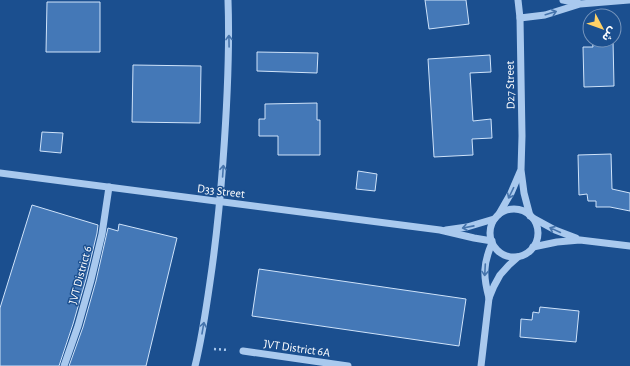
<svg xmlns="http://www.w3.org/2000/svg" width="630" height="366" font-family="'Alegreya Sans','Noto Sans Arabic',sans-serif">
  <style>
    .building { fill: #4478b7; stroke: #cfe3fa }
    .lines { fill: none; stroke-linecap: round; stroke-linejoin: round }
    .path { stroke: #a9c9ee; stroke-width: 2.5; stroke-dasharray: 2 3; stroke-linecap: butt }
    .minor { stroke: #a9c9ee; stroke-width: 7 }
    .oneway { stroke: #4674ac }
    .labels { text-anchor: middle; stroke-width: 3; stroke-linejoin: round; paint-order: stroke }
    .street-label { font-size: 12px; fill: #fff; stroke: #1b4f8f }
  </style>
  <rect width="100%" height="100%" fill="#1b4f8f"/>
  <g class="building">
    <polygon points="425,0 466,0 469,24 429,29"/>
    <polygon points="47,2 100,2 100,52 46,52"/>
    <polygon points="592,40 613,40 614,86 584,87 583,47 593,47"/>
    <polygon points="257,52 318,53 317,73 257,71"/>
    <polygon points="490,55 491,72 470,73 473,121 491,119 492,138 472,139 473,155 434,157 428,59"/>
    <polygon points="133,65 201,66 200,123 132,122"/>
    <polygon points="317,103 317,120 320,120 320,155 278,155 278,136 259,136 259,119 265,119 265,104"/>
    <polygon points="42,132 63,133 61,153 40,151"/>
    <polygon points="611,154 612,189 630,193 630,211 610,207 596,207 596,201 588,201 587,194 579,195 578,155"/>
    <polygon points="358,171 377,174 375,191 356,189"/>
    <polygon points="32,205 98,225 97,233 86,279 73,324 59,366 0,366 0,308"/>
    <polygon points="119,224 177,238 146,366 69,366 83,327 96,281 108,228 118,231"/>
    <polygon points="259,269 466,299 459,346 252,316"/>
    <polygon points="540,307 579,311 576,342 520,337 521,319 532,320 533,312 539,313"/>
  </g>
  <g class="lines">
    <polyline class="path" points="214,349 229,350"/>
    <g class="minor">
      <polyline points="518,0 520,18 522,136 521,170 524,193 530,216"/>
      <polyline points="563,0 578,3"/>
      <polyline points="520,18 545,15 580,4 629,0"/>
      <polyline points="0,173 440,230 474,238 492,241"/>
      <circle cx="514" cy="233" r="24"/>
      <polyline points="499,214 511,193 520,172"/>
      <polyline points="533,218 555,230 576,238"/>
      <polyline points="446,230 467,227 494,219"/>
      <polyline points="533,247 557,242 580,240 630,246"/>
      <path d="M 489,298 C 483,276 483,264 492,243"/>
      <polyline points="243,351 348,366"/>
      <polyline points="64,366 78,326 91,280 102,234 109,187"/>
      <path d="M 195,366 C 202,338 206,310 210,282 C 216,242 220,202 223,161 C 227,107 230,54 228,0"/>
      <polyline points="481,366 489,298 494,286 500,275 509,265 518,257"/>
    </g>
  </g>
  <defs><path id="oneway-shaft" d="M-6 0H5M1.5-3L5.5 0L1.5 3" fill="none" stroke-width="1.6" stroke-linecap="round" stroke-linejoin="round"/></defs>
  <g class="oneway">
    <use href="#oneway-shaft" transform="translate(551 13) rotate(-17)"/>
    <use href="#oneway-shaft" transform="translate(229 41) rotate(-91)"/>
    <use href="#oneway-shaft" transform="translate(223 171) rotate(-86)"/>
    <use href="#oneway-shaft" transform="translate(511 193) rotate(116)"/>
    <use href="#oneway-shaft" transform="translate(468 227) rotate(169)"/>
    <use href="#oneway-shaft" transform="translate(555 230) rotate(-155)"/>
    <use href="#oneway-shaft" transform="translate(485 270) rotate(93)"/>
    <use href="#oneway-shaft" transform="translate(203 328) rotate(-80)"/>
  </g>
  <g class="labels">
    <g class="street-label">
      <text transform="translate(510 85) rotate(-91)" y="4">D27 Street</text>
      <text transform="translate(221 191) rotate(7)" y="4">D33 Street</text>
      <text transform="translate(80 275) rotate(-75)" y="4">JVT District 6</text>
      <text transform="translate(297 348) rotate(8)" y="4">JVT District 6A</text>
    </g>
  </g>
  <g transform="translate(602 28) rotate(131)"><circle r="19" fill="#1b4f8f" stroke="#7695bc"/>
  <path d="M0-3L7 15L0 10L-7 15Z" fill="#ffd166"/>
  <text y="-6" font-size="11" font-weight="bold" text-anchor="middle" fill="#ffffff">ش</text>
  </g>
</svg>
